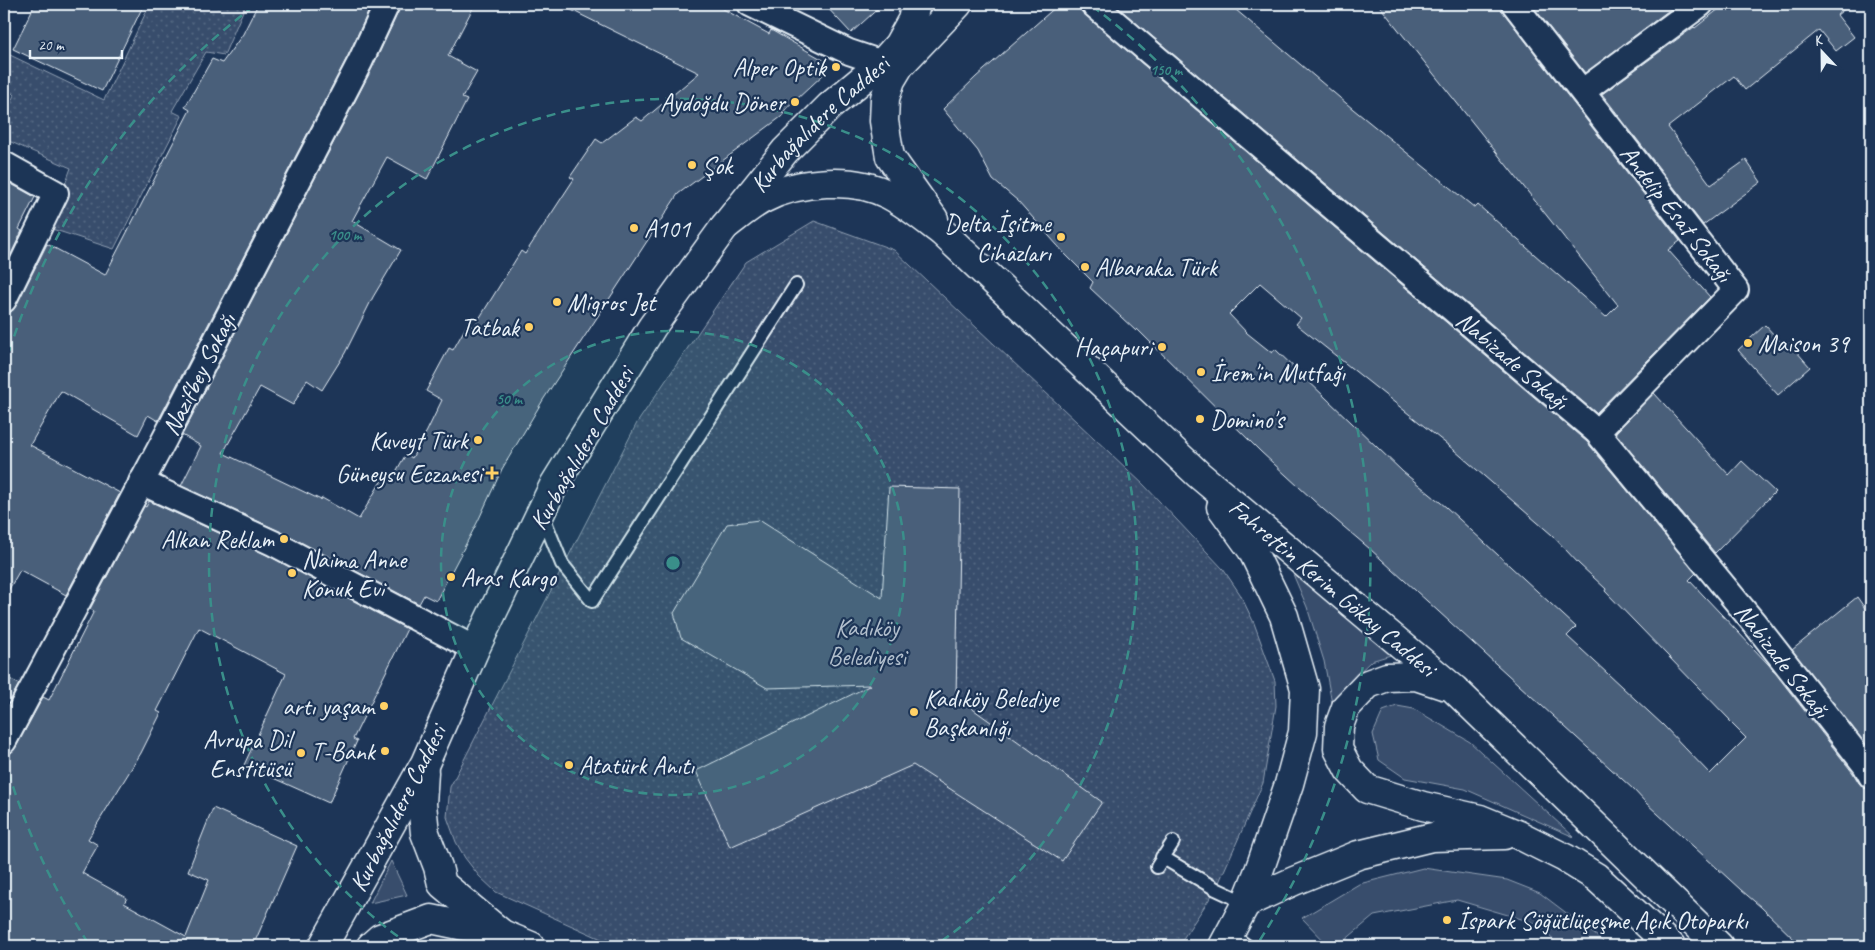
<svg xmlns="http://www.w3.org/2000/svg" width="1875" height="950" font-family="Caveat,sans-serif">
  <style>
    .grass { fill: #374d6c; stroke: #909fb2 }
    .garden { fill: url(#garden-dots); stroke: #909fb2 }
    .building { fill: #495e7a; stroke: #e8f1f8; fill-rule: evenodd }
    .lines { fill: none; stroke-linecap: round; stroke-linejoin: round }
    .lane-casing { stroke: #e8f1f8; stroke-width: 16 }
    .street-casing { stroke: #e8f1f8; stroke-width: 28 }
    .primary-casing { stroke: #e8f1f8; stroke-width: 31 }
    .lane { stroke: #1d3557; stroke-width: 12 }
    .street { stroke: #1d3557; stroke-width: 24 }
    .primary { stroke: #1d3557; stroke-width: 28 }
    .ring { fill: none; stroke: #3a8f8a; stroke-width: 2.5; stroke-dasharray: 9 6 }
    .poi-dot { fill: #ffd166; stroke: #1d3557; stroke-width: 2 }
    .labels { text-anchor: middle; stroke-width: 4.5; stroke-linejoin: round; paint-order: stroke }
    .poi-label { font-size: 25px; fill: #e8f1f8; stroke: #1d3557; text-anchor: start }
    .street-label { font-size: 25px; fill: #e8f1f8; stroke: #1d3557 }
    .park-label { font-size: 25px; fill: #b3c0ce; stroke: #1d3557 }
    .centre { fill: #3a8f8a; stroke: #1d3557; stroke-width: 2.5 }
    .ring-label { font-size: 15px; text-anchor: middle; font-weight: bold; fill: #3a8f8a; stroke: #1d3557; stroke-width: 4.5; stroke-linejoin: round; paint-order: stroke }
  </style>
  <defs>
    <pattern id="garden-dots" width="8" height="8" patternUnits="userSpaceOnUse" patternTransform="scale(1.25)"><rect width="8" height="8" fill="#374d6c"/><path d="M2 2h.1M6 6h.1" fill="none" stroke="#546782" stroke-width="1.8" stroke-linecap="round"/></pattern>
  </defs>
  <rect width="100%" height="100%" fill="#1d3557"/>
  <filter id="ink" filterUnits="userSpaceOnUse"><feTurbulence type="fractalNoise" baseFrequency=".02" numOctaves="2"/><feDisplacementMap in="SourceGraphic" scale="10" xChannelSelector="R" yChannelSelector="G"/><feConvolveMatrix kernelMatrix="1 2 1 2 8 2 1 2 1" color-interpolation-filters="sRGB"/></filter>
  <g filter="url(#ink)">
    <g class="grass">
      <polygon points="1290,567 1394,654 1371,661 1349,682 1333,709 1324,661 1307,607"/>
      <polygon points="1397,706 1414,709 1470,742 1574,837 1465,789 1405,778 1379,760 1373,734 1383,711"/>
      <polygon points="391,861 407,895 370,903"/>
      <polygon points="1423,868 1507,880 1540,893 1598,937 1607,946 1560,946 1535,923 1457,900 1374,916 1338,946 1329,946 1302,918 1359,884"/>
    </g>
    <g class="garden">
      <polygon points="150,4 246,4 224,55 206,52 172,111 182,116 114,249 49,228 71,168 4,139 4,117 14,95 4,85 4,66 10,55 104,100"/>
      <polygon points="814,221 894,250 1144,485 1223,569 1240,594 1254,623 1275,681 1276,706 1263,783 1216,889 1178,946 617,946 496,892 479,876 465,858 456,842 447,817 450,787 637,423 746,262"/>
    </g>
    <g class="building">
      <polygon points="35,4 144,4 102,91 13,49"/>
      <polygon points="258,4 372,4 348,56 158,421 148,415 138,435 61,391 30,445 120,493 66,595 20,570 4,598 4,314 11,312 16,306 47,244 105,275 190,110 185,107 212,59 222,63 243,34"/>
      <polygon points="401,4 475,4 448,56 477,72 462,98 467,100 427,179 387,157 352,221 401,250 373,297 345,353 322,390 307,380 293,405 260,387 223,453 321,500 322,498 359,519 386,473 393,477 406,454 412,458 427,431 442,400 426,391 449,348 453,350 467,325 474,327 521,251 525,254 574,179 570,177 596,139 602,143 636,117 642,121 699,73 559,4 714,4 769,34 771,30 825,61 825,73 782,113 785,114 678,194 543,400 502,469 478,521 436,601 424,595 419,604 279,531 181,486 201,446 182,435 372,68 399,10"/>
      <polygon points="824,4 883,4 851,33"/>
      <path d="M 1059,4 L 1080,4 L 1080,9 L 1084,14 L 1587,442 L 1696,573 L 1689,580 L 1769,665 L 1853,773 L 1859,783 L 1864,788 L 1871,790 L 1871,946 L 1801,946 L 1761,907 L 1741,890 L 1646,803 L 1633,789 L 1370,549 L 1324,510 L 1261,452 L 1137,329 L 1136,331 L 1090,288 L 1093,282 L 1065,254 L 1018,201 L 993,180 L 978,151 L 943,109 L 976,77 ZM 1260,283 L 1301,318 L 1296,324 L 1454,450 L 1552,535 L 1579,564 L 1606,589 L 1605,591 L 1730,720 L 1729,721 L 1746,738 L 1710,774 L 1663,725 L 1567,636 L 1576,627 L 1446,507 L 1403,472 L 1275,349 L 1272,353 L 1247,333 L 1229,314 Z"/>
      <polygon points="1114,4 1229,4 1353,109 1475,208 1478,205 1606,317 1618,305 1378,4 1501,4 1503,12 1680,241 1668,250 1710,297 1596,413"/>
      <polygon points="1531,4 1675,4 1676,5 1585,73"/>
      <polygon points="1725,4 1851,4 1837,15 1854,37 1836,51 1819,30 1745,90 1734,76 1668,127 1711,185 1746,160 1761,182 1703,225 1602,94 1694,27 1695,28"/>
      <polygon points="4,180 35,197 19,229 22,231 4,269"/>
      <polygon points="1765,325 1785,347 1789,343 1810,367 1778,395 1738,350"/>
      <polygon points="1654,393 1729,475 1742,461 1775,492 1715,553 1615,433"/>
      <polygon points="889,487 960,489 956,697 1102,802 1062,861 913,765 730,847 696,771 871,685 767,688 681,638 674,613 727,524 759,520 882,598"/>
      <polygon points="149,501 267,555 407,629 353,739 357,741 329,803 244,765 286,674 199,628 157,711 161,713 141,753 88,839 98,845 82,873 127,898 124,903 186,937 209,880 188,871 213,808 297,846 253,946 17,946 4,939 4,755 11,753 16,747 43,697 49,700 94,611 90,609 144,506 146,507"/>
      <polygon points="1857,597 1871,617 1871,751 1792,650"/>
      <polygon points="4,676 19,684 4,712"/>
    </g>
    <g class="lines">
      <g class="lane-casing">
        <g id="lane">
          <polyline points="542,514 562,564 592,601 796,285"/>
          <polyline points="1162,857 1216,889 1246,903"/>
          <polyline points="1157,867 1173,842"/>
          <polyline points="1230,934 1247,946"/>
        </g>
      </g>
      <g class="street-casing">
        <g id="street">
          <polyline points="750,4 849,52 882,63"/>
          <polyline points="1093,4 1597,432 1755,624 1865,765 1871,776"/>
          <polyline points="1514,4 1736,290 1597,432"/>
          <polyline points="1583,91 1701,4"/>
          <polyline points="4,164 56,193 4,300"/>
          <polyline points="141,482 273,543 475,649"/>
          <polyline points="4,741 163,442 360,62 387,4"/>
        </g>
      </g>
      <g class="primary-casing">
        <g id="primary">
          <polyline points="934,219 890,157 884,121 885,98 891,80 900,65 958,4"/>
          <path d="M 725,226 C 737,217 750,206 763,199 C 798,181 854,176 889,195 C 908,205 926,220 943,233 L 1199,475 L 1454,689 L 1719,946"/>
          <polyline points="1221,507 1252,550 1284,616 1305,689 1303,732 1289,784 1260,868 1246,903 1223,946"/>
          <polyline points="1443,685 1416,676 1387,677 1368,684 1346,707 1339,726 1338,749 1349,770 1367,789 1423,806 1480,819 1519,835 1565,858 1596,877 1671,946"/>
          <polyline points="424,772 422,804 425,833 438,867 442,884 502,934"/>
          <polyline points="1246,903 1294,881 1358,855 1432,837 1504,835"/>
          <path id="s1" d="M 323,946 L 425,763 L 475,649 L 554,485 L 652,327 L 725,226 L 785,151 L 830,106 L 882,63 L 898,45 L 912,20 L 916,4"/>
          <polyline points="371,946 380,938 431,919 502,934 531,946"/>
        </g>
      </g>
      <use href="#lane" class="lane"/>
      <use href="#street" class="street"/>
      <use href="#primary" class="primary"/>
    </g>
  </g>
  <circle cx="673" cy="563" r="232" fill="#3a8f8a" fill-opacity=".12"/>
  <g class="ring">
    <circle cx="673" cy="563" r="232"/>
    <path d="M410 945A464 464 0 1 1 936 945"/>
    <path d="M88 943A697 697 0 0 1 5 761M5 365A697 697 0 0 1 254 6M1092 6A697 697 0 0 1 1258 943"/>
  </g>
  <g class="poi-dot">
    <circle cx="836" cy="67" r="5"/>
    <circle cx="795" cy="102" r="5"/>
    <circle cx="692" cy="165" r="5"/>
    <circle cx="634" cy="228" r="5"/>
    <circle cx="1061" cy="237" r="5"/>
    <circle cx="1085" cy="267" r="5"/>
    <circle cx="557" cy="302" r="5"/>
    <circle cx="529" cy="327" r="5"/>
    <circle cx="1748" cy="343" r="5"/>
    <circle cx="1162" cy="347" r="5"/>
    <circle cx="1201" cy="372" r="5"/>
    <circle cx="1200" cy="419" r="5"/>
    <circle cx="478" cy="440" r="5"/>
    <path d="M489.5 465.5h5v5h5v5h-5v5h-5v-5h-5v-5h5z"/>
    <circle cx="284" cy="539" r="5"/>
    <circle cx="292" cy="573" r="5"/>
    <circle cx="451" cy="577" r="5"/>
    <circle cx="384" cy="706" r="5"/>
    <circle cx="914" cy="712" r="5"/>
    <circle cx="385" cy="751" r="5"/>
    <circle cx="301" cy="753" r="5"/>
    <circle cx="569" cy="765" r="5"/>
    <circle cx="1447" cy="920" r="5"/>
  </g>
  <g class="labels">
    <g class="poi-label">
      <text x="826" y="76" text-anchor="end">Alper Optik</text>
      <text x="785" y="111" text-anchor="end">Aydoğdu Döner</text>
      <text x="702" y="174">Şok</text>
      <text x="1051" y="232" text-anchor="end">Delta İşitme<tspan x="1051" dy="29">Cihazları</tspan></text>
      <text x="644" y="237">A101</text>
      <text x="1095" y="276">Albaraka Türk</text>
      <text x="567" y="311">Migros Jet</text>
      <text x="519" y="336" text-anchor="end">Tatbak</text>
      <text x="1758" y="352">Maison 39</text>
      <text x="1152" y="356" text-anchor="end">Haçapuri</text>
      <text x="1211" y="381">İrem'in Mutfağı</text>
      <text x="1210" y="428">Domino's</text>
      <text x="468" y="449" text-anchor="end">Kuveyt Türk</text>
      <text x="482" y="482" text-anchor="end">Güneysu Eczanesi</text>
      <text x="274" y="548" text-anchor="end">Alkan Reklam</text>
      <text x="302" y="568">Naima Anne<tspan x="302" dy="29">Konuk Evi</tspan></text>
      <text x="461" y="586">Aras Kargo</text>
      <text x="924" y="707">Kadıköy Belediye<tspan x="924" dy="29">Başkanlığı</tspan></text>
      <text x="374" y="715" text-anchor="end">artı yaşam</text>
      <text x="291" y="748" text-anchor="end">Avrupa Dil<tspan x="291" dy="29">Enstitüsü</tspan></text>
      <text x="375" y="760" text-anchor="end">T-Bank</text>
      <text x="579" y="774">Atatürk Anıtı</text>
      <text x="1457" y="929">İspark Söğütlüçeşme Açık Otoparkı</text>
    </g>
    <g class="street-label">
      <text dy="9" stroke="none"><textPath href="#s1" startOffset="966">Kurbağalıdere Caddesi</textPath></text>
      <text transform="translate(1677 213) rotate(52)" y="9">Andelip Esat Sokağı</text>
      <text transform="translate(1513 360) rotate(40)" y="9">Nabizade Sokağı</text>
      <text transform="translate(198 374) rotate(-63)" y="9">Nazifbey Sokağı</text>
      <text transform="translate(581 448) rotate(-60)" y="9">Kurbağalıdere Caddesi</text>
      <text transform="translate(1333 587) rotate(40)" y="9">Fahrettin Kerim Gökay Caddesi</text>
      <text transform="translate(1783 660) rotate(52)" y="9">Nabizade Sokağı</text>
      <text transform="translate(397 808) rotate(-63)" y="9">Kurbağalıdere Caddesi</text>
    </g>
    <g class="park-label">
      <text x="867" y="636">Kadıköy<tspan x="867" dy="29">Belediyesi</tspan></text>
    </g>
  </g>
  <circle cx="673" cy="563" r="8" class="centre"/>
  <g class="ring-label">
    <text x="1166" y="75">150 m</text>
    <text x="345" y="240">100 m</text>
    <text x="509" y="404">50 m</text>
  </g>
  <rect width="1875" height="950" fill="none" stroke="#1d3557" stroke-width="20"/>
  <rect x="10" y="10" width="1855" height="930" fill="none" stroke="#e8f1f8" stroke-width="2" filter="url(#ink)"/>
  <g transform="translate(1822 52) rotate(338)" stroke="#1d3557" stroke-width="4" paint-order="stroke">
  <path d="M0-4L9 19L0 12L-9 19Z" fill="#e8f1f8"/>
  <text y="-8" font-size="14" font-weight="bold" text-anchor="middle" fill="#e8f1f8">K</text>
  </g>
  <path d="M30 50v8h92v-8" fill="none" stroke="#e8f1f8" stroke-width="2.5"/>
  <text x="38" y="50" font-size="15" fill="#e8f1f8" stroke="#1d3557" stroke-width="4" paint-order="stroke">20 m</text>
</svg>
